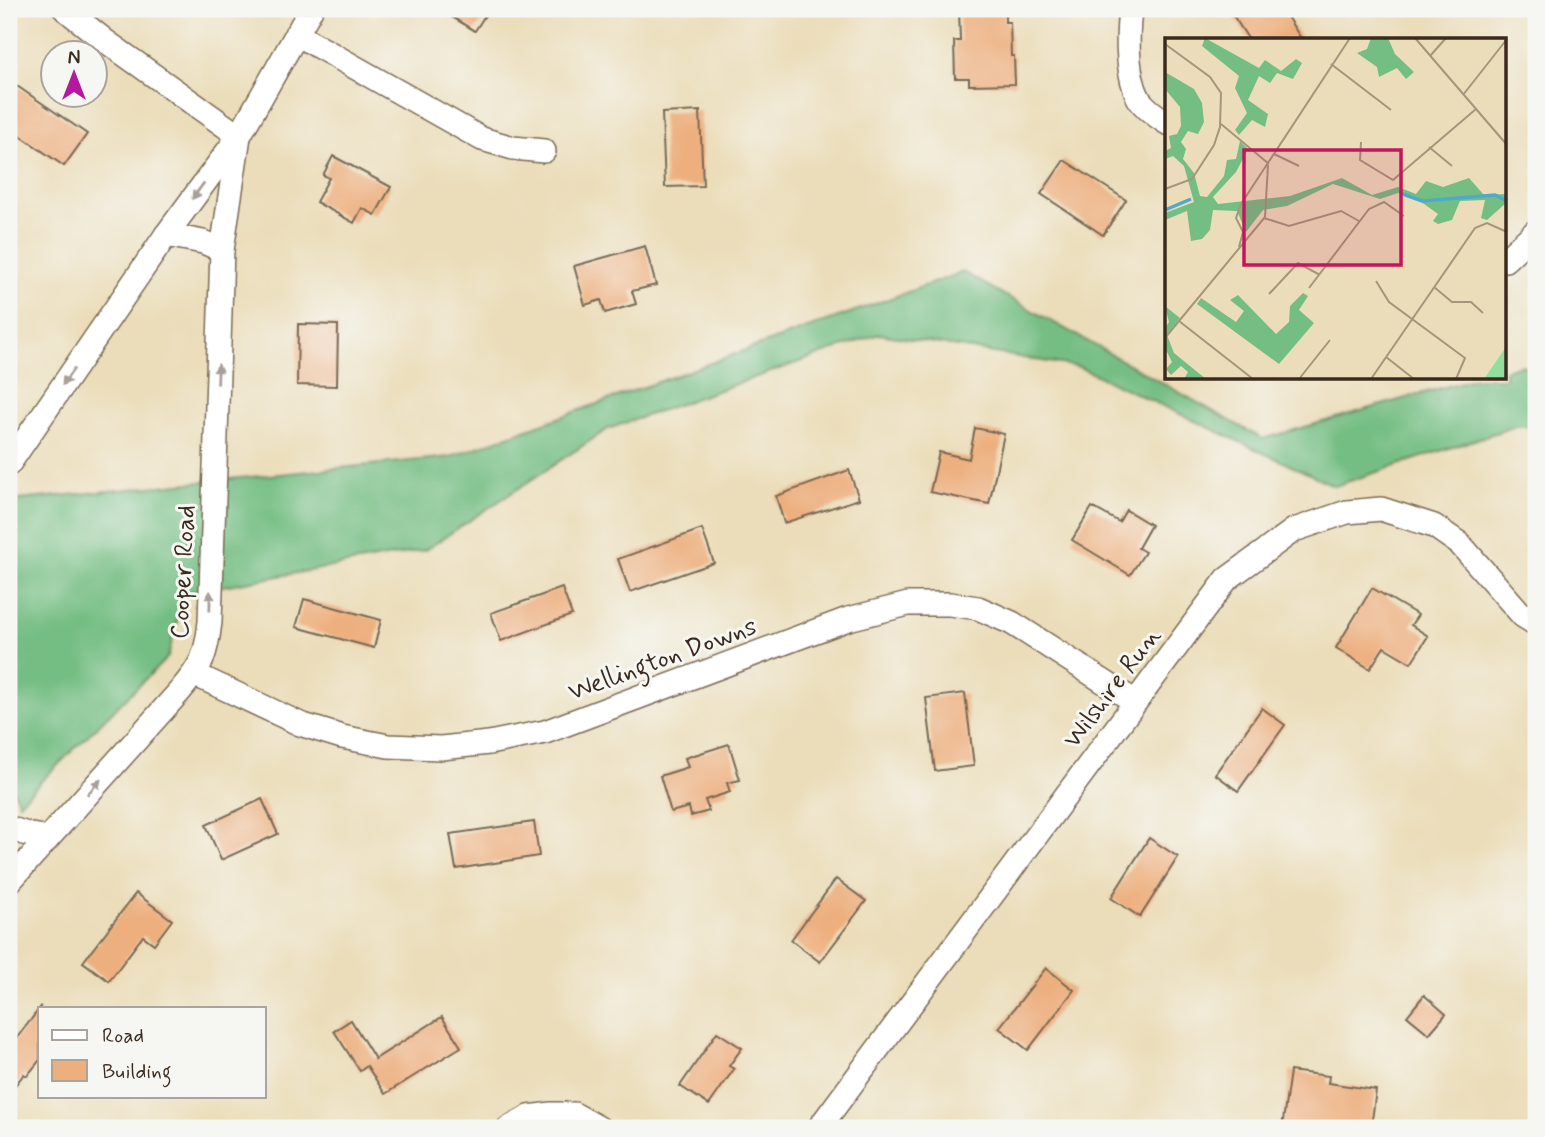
<svg xmlns="http://www.w3.org/2000/svg" width="1545" height="1137" font-family="Mynerve,sans-serif">
  <style>
    .forest { fill: #75be83; stroke: #587450; stroke-width: 2 }
    .building { fill: #edaf7e }
    .lines { fill: none; stroke-linecap: round; stroke-linejoin: round }
    .street-casing { stroke: #796954; stroke-width: 26 }
    .street { stroke: #fff; stroke-width: 23 }
    .oneway { fill: #a79f9a }
    .labels { text-anchor: middle; stroke-width: 6; stroke-linejoin: round; paint-order: stroke }
    .street-label { font-size: 26px; fill: #3b2a1e; stroke: #f6f6f2 }
    .inset-river { fill: none; stroke: #4daacb; stroke-width: 3.5 }
    .inset-road { fill: none; stroke: #a5957b; stroke-width: 2 }
    .view { fill: #c2185b; fill-opacity: 0.15; stroke: #c2185b; stroke-width: 3.5 }
    .inset-edge { fill: none; stroke: #3b2a1e; stroke-width: 3.5 }
  </style>
  <rect width="100%" height="100%" fill="#f6f6f2"/>
  <filter id="ink" filterUnits="userSpaceOnUse"><feTurbulence type="fractalNoise" baseFrequency=".0143" numOctaves="2"/><feDisplacementMap in="SourceGraphic" scale="14" xChannelSelector="R" yChannelSelector="G"/><feConvolveMatrix kernelMatrix="1 2 1 2 8 2 1 2 1" color-interpolation-filters="sRGB"/></filter>
  <filter id="wash" filterUnits="userSpaceOnUse"><feTurbulence type="fractalNoise" baseFrequency=".00686" numOctaves="4" result="noise"/><feDisplacementMap in="SourceGraphic" scale="28" xChannelSelector="R" yChannelSelector="G"/><feGaussianBlur stdDeviation="1.57" result="paint"/><feColorMatrix in="noise" values="0 0 0 0 0 0 0 0 0 0 0 0 0 0 0 0 0 1.4 0 .05"/><feComposite in="paint" operator="in"/></filter>
  <g filter="url(#wash)">
    <rect width="100%" height="100%" fill="#ebddb9"/>
    <polygon class="forest" points="963,272 1263,439 1476,378 1505,378 1505,370 1521,365 1536,370 1536,428 1519,425 1335,486 1079,367 879,334 608,429 425,550 184,593 168,657 19,803 9,781 9,501 450,457"/>
    <g id="blocks">
      <g class="building">
        <polygon points="439,9 489,9 475,31"/>
        <polygon points="959,9 1005,9 1005,22 1010,22 1011,56 1014,56 1015,84 969,85 969,78 955,78 954,41 960,41"/>
        <polygon points="1229,9 1282,9 1302,40 1249,40"/>
        <polygon points="17,86 87,134 64,166 9,128 9,97"/>
        <polygon points="700,111 703,186 665,187 662,113"/>
        <polygon points="333,156 391,187 375,215 362,208 354,223 316,202 329,178 323,175"/>
        <polygon points="1064,160 1126,200 1103,235 1041,194"/>
        <polygon points="645,246 656,285 632,291 636,304 605,313 601,300 585,305 574,266"/>
        <polygon points="298,324 338,325 337,386 297,385"/>
        <polygon points="975,428 1004,434 989,504 930,492 939,452 969,459"/>
        <polygon points="849,470 859,499 784,523 776,496"/>
        <polygon points="1092,507 1119,522 1126,510 1151,525 1138,548 1145,552 1130,575 1072,540"/>
        <polygon points="702,529 714,563 630,592 618,559"/>
        <polygon points="562,588 572,615 501,641 491,613"/>
        <polygon points="1372,588 1418,615 1411,625 1428,636 1411,663 1384,647 1370,669 1336,648"/>
        <polygon points="304,599 381,620 374,648 296,627"/>
        <polygon points="965,693 974,766 935,771 926,698"/>
        <polygon points="1262,708 1285,725 1238,791 1215,774"/>
        <polygon points="729,744 740,780 727,783 730,792 705,800 709,811 691,816 689,807 671,812 660,776 688,767 685,758"/>
        <polygon points="262,799 278,834 221,860 206,825"/>
        <polygon points="534,822 539,856 456,869 450,834"/>
        <polygon points="1149,838 1178,857 1140,917 1111,898"/>
        <polygon points="836,879 866,901 820,962 791,940"/>
        <polygon points="136,893 172,920 154,944 143,936 109,981 83,962"/>
        <polygon points="1046,968 1074,990 1028,1050 999,1028"/>
        <polygon points="1424,995 1446,1014 1429,1034 1407,1016"/>
        <polygon points="40,1008 40,1060 27,1076 24,1074 9,1093 9,1048"/>
        <polygon points="442,1017 461,1047 385,1094 367,1066 360,1071 334,1031 351,1020 375,1059"/>
        <polygon points="717,1032 742,1048 729,1066 734,1069 709,1105 680,1086"/>
        <polygon points="1290,1071 1329,1076 1328,1083 1376,1090 1371,1128 1282,1128"/>
      </g>
    </g>
  </g>
  <g filter="url(#ink)">
    <use href="#blocks" fill-opacity="0" stroke="#796954" stroke-width="2"/>
    <g class="lines">
      <g class="street-casing">
        <g id="street">
          <polyline points="65,9 104,40 239,136"/>
          <path d="M 1130,9 C 1127,37 1126,71 1138,97 C 1143,107 1158,117 1167,123"/>
          <polyline points="296,34 482,139 513,148 544,151"/>
          <polyline points="166,235 203,242 222,250"/>
          <polyline points="1505,260 1536,231"/>
          <polyline points="9,464 166,235 239,136 311,9"/>
          <polyline points="194,674 300,724 342,737 388,746 441,748 489,743 545,732 848,619 908,604 950,604 978,608 1012,623 1134,701"/>
          <polyline points="9,828 27,834 48,838"/>
          <path d="M 9,882 L 180,691 C 202,665 206,657 210,622 L 222,250 L 239,136"/>
          <polyline points="509,1128 529,1117 551,1114 574,1114 599,1128"/>
          <polyline points="819,1128 1227,579 1294,530 1347,512 1381,509 1434,526 1460,544 1523,616 1536,624"/>
        </g>
      </g>
      <use href="#street" class="street"/>
    </g>
    <defs><path id="oneway-solid" d="M-6-.8H1V-3.2L6.5 0L1 3.2V.8H-6Z" transform="scale(1.75)"/></defs>
    <g class="oneway">
      <use href="#oneway-solid" transform="translate(198 191) rotate(126)"/>
      <use href="#oneway-solid" transform="translate(218 374) rotate(-88)"/>
      <use href="#oneway-solid" transform="translate(68 377) rotate(125)"/>
      <use href="#oneway-solid" transform="translate(210 601) rotate(-89)"/>
      <use href="#oneway-solid" transform="translate(94 787) rotate(-48)"/>
    </g>
  </g>
  <g class="labels">
    <g class="street-label">
      <text transform="translate(182 572) rotate(-87)" y="9">Cooper Road</text>
      <text transform="translate(662 658) rotate(-20)" y="9">Wellington Downs</text>
      <text transform="translate(1111 687) rotate(-53)" y="9">Wilshire Run</text>
    </g>
  </g>
  <g transform="translate(1165 38)">
    <rect width="341" height="341" fill="#ebddb9"/>
    <path d="M 341,309 L 341,341 L 319,341 Z" fill="#92df9b"/>
    <path d="M 40,0 L 94,30 L 100,22 L 116,33 L 131,21 L 137,25 L 128,41 L 112,35 L 105,45 L 94,38 L 83,62 L 103,76 L 100,89 L 87,82 L 74,97 L 70,92 L 82,75 L 70,50 L 74,38 L 37,8 ZM 206,0 L 223,0 L 230,16 L 249,34 L 241,41 L 232,30 L 214,39 L 212,29 L 192,15 L 202,11 ZM 0,34 L 29,51 L 37,65 L 39,84 L 33,96 L 23,93 L 16,104 L 21,111 L 18,121 L 29,135 L 35,158 L 42,159 L 59,138 L 62,122 L 71,121 L 75,103 L 83,111 L 71,134 L 48,159 L 53,166 L 125,158 L 177,140 L 207,157 L 233,149 L 251,156 L 261,143 L 278,149 L 304,140 L 319,157 L 341,156 L 341,165 L 322,182 L 316,180 L 320,162 L 295,163 L 287,182 L 273,186 L 268,183 L 273,176 L 248,158 L 233,155 L 215,161 L 168,146 L 122,168 L 98,172 L 81,194 L 72,173 L 48,172 L 45,192 L 37,201 L 26,203 L 22,173 L 0,182 L 0,175 L 29,164 L 19,128 L 8,118 L 0,121 L 0,130 L 0,113 L 6,110 L 4,98 L 12,96 L 16,88 L 15,69 L 0,51 ZM 138,255 L 143,258 L 134,272 L 149,285 L 114,326 L 32,266 L 36,260 L 71,284 L 79,273 L 65,262 L 73,257 L 111,296 L 124,284 L 125,268 ZM 0,268 L 15,280 L 2,297 L 9,315 L 41,341 L 19,341 L 23,334 L 16,328 L 6,337 L 1,331 L 7,324 L 0,310 L 0,290 L 4,284 Z" fill="#75be83"/>
    <path class="inset-river" d="M 235,155 L 257,163 L 330,157 L 342,163M 0,172 L 26,161"/>
    <path class="inset-road" d="M 250,0 L 342,107M 0,6 L 45,39 L 56,55 L 55,89 L 49,107 L 27,141 L 0,151M 265,18 L 281,0M 166,26 L 226,72M 298,57 L 342,1M 56,86 L 104,126M 196,104 L 195,122 L 228,142 L 311,71M 264,109 L 287,128M 109,116 L 134,128M 99,180 L 124,188 L 176,173 L 194,183M 74,209 L 78,194 L 71,180 L 76,166 L 185,0M 211,243 L 224,264 L 300,320 L 291,341M 269,249 L 287,264 L 306,264 L 318,275M 144,250 L 204,171 L 219,164 L 239,178M 104,256 L 133,225 L 155,237M 14,283 L 88,341M 0,300 L 100,179 L 103,127M 221,319 L 249,341M 134,341 L 165,302M 206,341 L 310,190 L 322,185 L 342,194"/>
    <path class="view" d="M 79,112 L 236,112 L 236,227 L 79,227 Z"/>
    <rect width="341" height="341" class="inset-edge"/>
  </g>
  <rect width="1545" height="1137" fill="none" stroke="#f6f6f2" stroke-width="35"/>
  <rect x="38" y="1007" width="228" height="91" fill="#f6f6f2" stroke="#aba49d" stroke-width="2"/>
  <rect x="52" y="1030" width="35" height="10" fill="#ffffff" stroke="#aba49d" stroke-width="2"/>
  <text x="102" y="1042" font-size="21" fill="#3b2a1e">Road</text>
  <rect x="52" y="1060" width="35" height="21" fill="#edaf7e" stroke="#aba49d" stroke-width="2"/>
  <text x="102" y="1078" font-size="21" fill="#3b2a1e">Building</text>
  <g transform="translate(74 74)"><circle r="33" fill="#f6f6f2" stroke="#aba49d" stroke-width="2"/>
  <path d="M0-5L12 26L0 18L-12 26Z" fill="#b5179e"/>
  <text y="-10" font-size="19" font-weight="bold" text-anchor="middle" fill="#3b2a1e">N</text>
  </g>
</svg>
